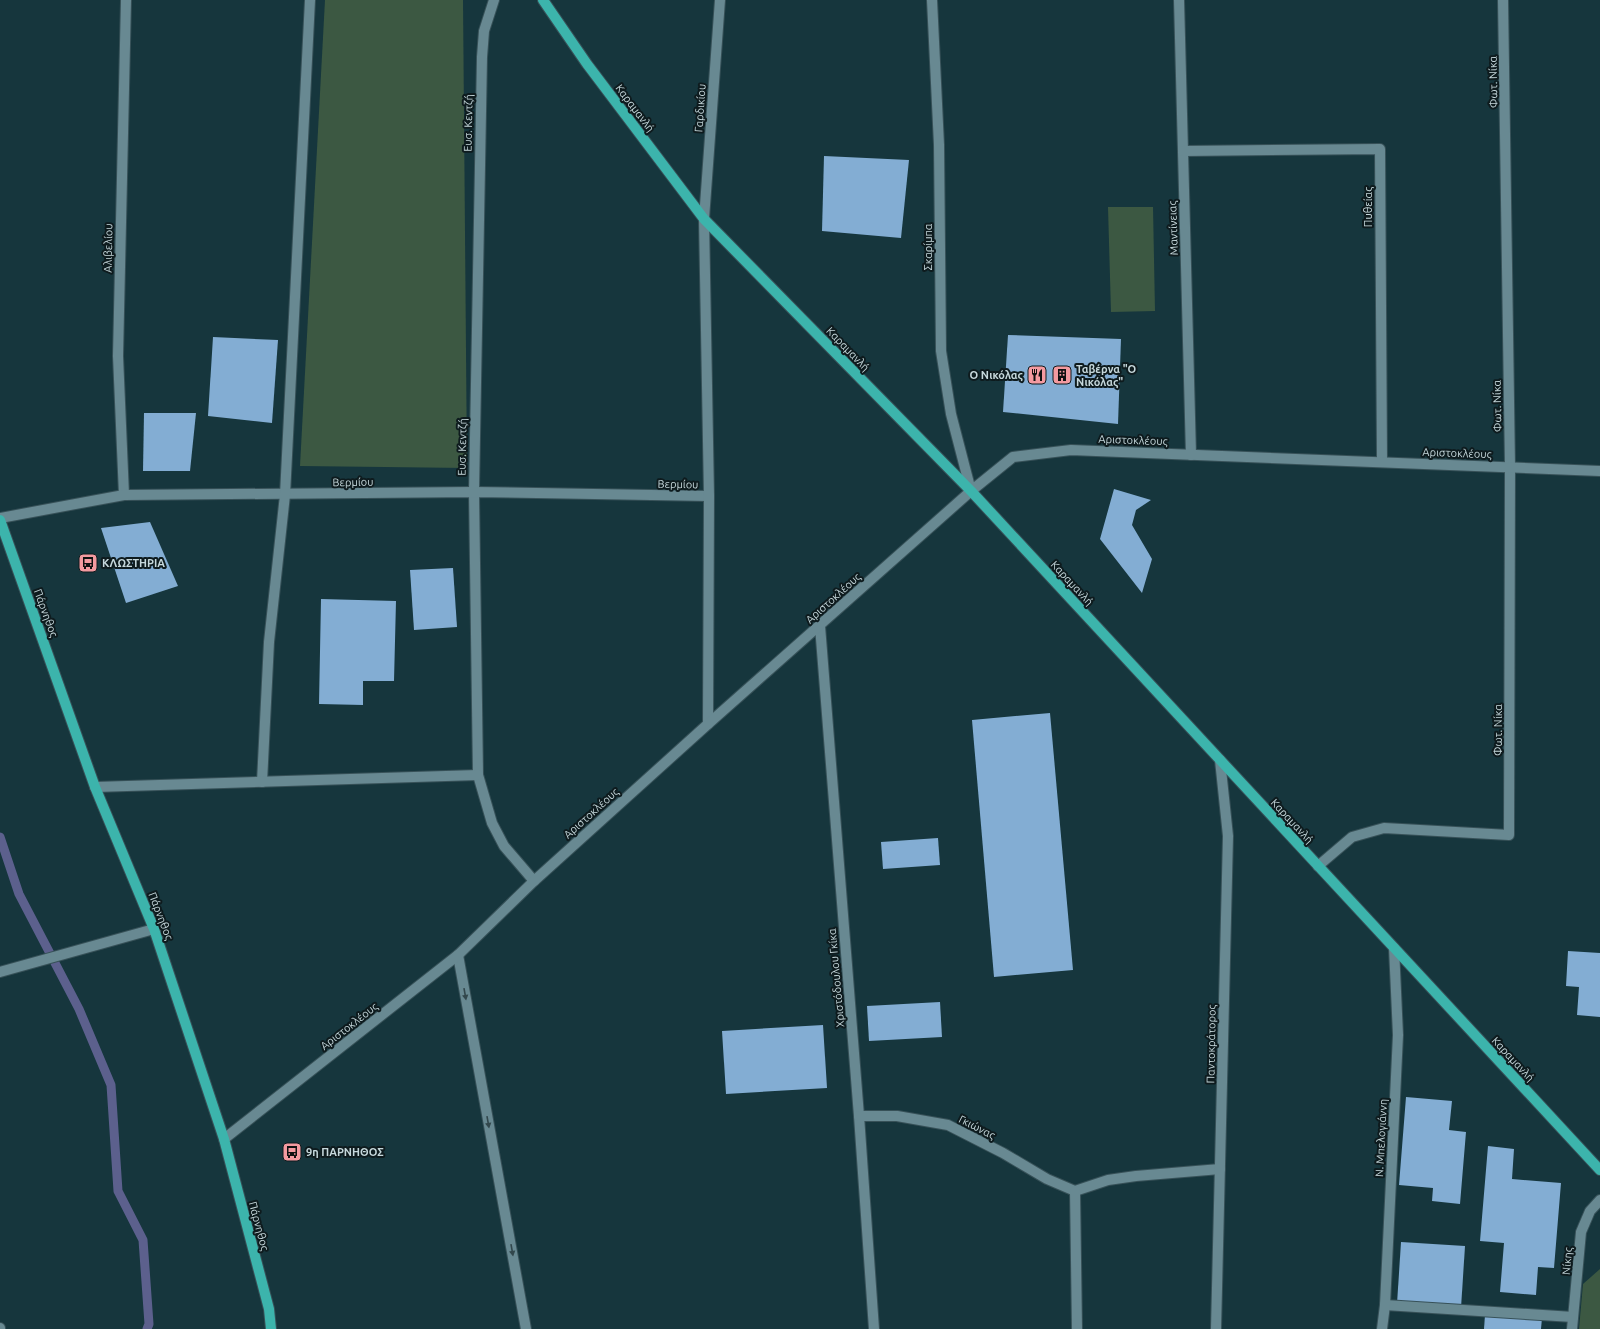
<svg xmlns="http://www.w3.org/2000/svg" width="1600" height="1329" font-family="Ubuntu,sans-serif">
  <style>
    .green { fill: #3c5842 }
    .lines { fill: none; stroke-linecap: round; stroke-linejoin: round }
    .stream { stroke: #5c608d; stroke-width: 9 }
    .building { fill: #83add3 }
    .minor-casing { stroke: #375158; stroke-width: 12 }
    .major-casing { stroke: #375158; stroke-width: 12 }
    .minor { stroke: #688992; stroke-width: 10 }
    .major { stroke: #3cb4ac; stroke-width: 10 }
    .oneway { fill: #32474c }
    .labels { text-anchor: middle; stroke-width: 4; stroke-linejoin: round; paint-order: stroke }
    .street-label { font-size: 11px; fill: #c6d8dc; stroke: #0e1b1e }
    .poi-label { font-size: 11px; font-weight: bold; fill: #c6d8dc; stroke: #0e1b1e; text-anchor: start }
  </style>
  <rect width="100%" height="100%" fill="#16363d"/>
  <g class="green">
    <polygon points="325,0 463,0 467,468 300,466"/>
    <polygon points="1108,207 1153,207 1155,311 1111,312"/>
    <polygon points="1600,1269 1600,1329 1579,1329 1583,1284"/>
  </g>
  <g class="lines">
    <polyline class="stream" points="0,837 19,894 79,1009 111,1085 118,1191 143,1240 149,1324 147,1329"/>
  </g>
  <g class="building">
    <polygon points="824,156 909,160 901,238 822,231"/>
    <polygon points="1008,335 1121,339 1118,424 1003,412"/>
    <polygon points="213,337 278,340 272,423 208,416"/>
    <polygon points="144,413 196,413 190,471 143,471"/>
    <polygon points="1114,489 1151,500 1136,510 1132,525 1152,559 1142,593 1100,539"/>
    <polygon points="150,522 178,586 126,603 101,528"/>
    <polygon points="453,568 457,627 414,630 410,570"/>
    <polygon points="321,599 396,601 394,681 363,681 363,705 319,704"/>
    <polygon points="1050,713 1073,970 994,977 972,720"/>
    <polygon points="938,838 940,865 883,869 881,842"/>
    <polygon points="1568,951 1600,953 1600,1017 1577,1015 1579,987 1566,986"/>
    <polygon points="940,1002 942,1037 869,1041 867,1006"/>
    <polygon points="823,1025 827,1088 726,1094 722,1031"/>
    <polygon points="1406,1097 1452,1101 1449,1130 1466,1132 1460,1204 1432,1201 1433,1188 1399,1185"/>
    <polygon points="1488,1146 1514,1149 1512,1179 1561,1183 1554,1268 1538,1267 1536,1295 1500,1292 1504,1243 1480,1241"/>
    <polygon points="1401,1242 1465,1246 1461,1308 1397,1304"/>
    <polygon points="1485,1315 1542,1318 1541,1329 1484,1329"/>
  </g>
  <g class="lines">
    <g class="minor-casing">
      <g id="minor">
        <polyline points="494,0 484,31 482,57 474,492 478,775 492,823 504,846 534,881"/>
        <polyline points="932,0 939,145 941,351 951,414 971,491"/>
        <polyline points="1179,0 1191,455"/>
        <polyline points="1183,151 1380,149 1382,462"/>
        <polyline points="124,495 118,356 126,0"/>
        <polyline points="0,518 124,495 474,492 709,496"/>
        <polyline points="820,626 859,1116 874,1329"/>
        <polyline points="708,724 709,496 704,219 720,0"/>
        <polyline points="262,782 269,642 285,495 310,0"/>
        <polyline points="95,787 478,775"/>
        <polyline points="1318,866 1352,837 1384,828 1509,835 1510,467 1503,0"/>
        <polyline points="458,955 526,1329"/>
        <polyline points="0,972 154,929"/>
        <polyline points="859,1116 897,1116 948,1125 1003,1153 1047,1179 1075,1191 1108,1180 1136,1176 1220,1169"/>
        <polyline points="224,1139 458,955 534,881 708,724 971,491 1013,457 1071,450 1600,471"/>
        <polyline points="1075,1191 1077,1329"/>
        <polyline points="1385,1305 1573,1317"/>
        <polyline points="0,1328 0,1329"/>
        <polyline points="1216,1329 1228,836 1220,760"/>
        <polyline points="1382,1329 1385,1305 1398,1035 1394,948"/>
        <polyline points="1572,1329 1581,1232 1590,1211 1600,1200"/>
      </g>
    </g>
    <g class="major-casing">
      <g id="major">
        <polyline points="543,0 587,64 704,219 971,491 1600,1170"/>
        <polyline points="0,520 95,787 154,929 224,1139 269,1309 271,1329"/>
      </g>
    </g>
    <use href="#minor" class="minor"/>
    <use href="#major" class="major"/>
  </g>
  <defs><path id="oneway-solid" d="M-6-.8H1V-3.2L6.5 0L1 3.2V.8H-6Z"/></defs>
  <g class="oneway">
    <use href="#oneway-solid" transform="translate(465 994) rotate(80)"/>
    <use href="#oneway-solid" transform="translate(488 1122) rotate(80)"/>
    <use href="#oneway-solid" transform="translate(512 1250) rotate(80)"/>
  </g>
  <defs>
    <g id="restaurant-square" transform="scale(1)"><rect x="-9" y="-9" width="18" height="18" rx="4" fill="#f49aa0" stroke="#0e1b1e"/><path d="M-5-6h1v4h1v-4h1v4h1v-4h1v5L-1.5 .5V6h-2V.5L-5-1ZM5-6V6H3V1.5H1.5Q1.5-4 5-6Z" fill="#111"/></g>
    <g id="building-square" transform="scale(1)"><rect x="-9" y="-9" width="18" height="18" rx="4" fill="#f49aa0" stroke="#0e1b1e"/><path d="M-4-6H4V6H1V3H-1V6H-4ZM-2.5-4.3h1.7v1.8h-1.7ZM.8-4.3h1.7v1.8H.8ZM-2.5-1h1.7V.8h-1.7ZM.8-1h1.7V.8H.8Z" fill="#111"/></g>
    <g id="bus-square" transform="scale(1)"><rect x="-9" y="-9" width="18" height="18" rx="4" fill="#f49aa0" stroke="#0e1b1e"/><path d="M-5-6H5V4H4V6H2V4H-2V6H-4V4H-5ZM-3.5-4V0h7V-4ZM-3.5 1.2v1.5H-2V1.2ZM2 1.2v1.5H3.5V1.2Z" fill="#111"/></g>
  </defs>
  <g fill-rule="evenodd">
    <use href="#restaurant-square" x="1037" y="375"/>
    <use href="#building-square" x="1062" y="375"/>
    <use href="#bus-square" x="88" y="563"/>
    <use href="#bus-square" x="292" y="1152"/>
  </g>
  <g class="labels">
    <g class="street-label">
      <text transform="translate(1493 82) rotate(-91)" y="4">Φωτ. Νίκα</text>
      <text transform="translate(635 108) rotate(53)" y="4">Καραμανλή</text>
      <text transform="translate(700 108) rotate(-86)" y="4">Γαρδικίου</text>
      <text transform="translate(468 123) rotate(-89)" y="4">Ευσ. Κεντζή</text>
      <text transform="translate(1368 207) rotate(-90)" y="4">Πυθείας</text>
      <text transform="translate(1173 228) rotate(-92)" y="4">Μαντίνειας</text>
      <text transform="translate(928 247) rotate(-90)" y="4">Σκαρίμπα</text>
      <text transform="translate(108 248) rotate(-89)" y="4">Αλιβελίου</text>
      <text transform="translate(848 349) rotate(46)" y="4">Καραμανλή</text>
      <text transform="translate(1497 406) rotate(-91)" y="4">Φωτ. Νίκα</text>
      <text transform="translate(1133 440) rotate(2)" y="4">Αριστοκλέους</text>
      <text transform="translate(462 447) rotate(-89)" y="4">Ευσ. Κεντζή</text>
      <text transform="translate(1457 453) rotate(2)" y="4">Αριστοκλέους</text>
      <text transform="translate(353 482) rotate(-1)" y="4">Βερμίου</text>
      <text transform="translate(678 484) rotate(1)" y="4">Βερμίου</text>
      <text transform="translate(1072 583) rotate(47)" y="4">Καραμανλή</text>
      <text transform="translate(833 598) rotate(-42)" y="4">Αριστοκλέους</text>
      <text transform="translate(46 613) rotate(70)" y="4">Πάρνηθος</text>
      <text transform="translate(1498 730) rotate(-90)" y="4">Φωτ. Νίκα</text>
      <text transform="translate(591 813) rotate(-42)" y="4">Αριστοκλέους</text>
      <text transform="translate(1292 821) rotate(47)" y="4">Καραμανλή</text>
      <text transform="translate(161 916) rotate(69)" y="4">Πάρνηθος</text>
      <text transform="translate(836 978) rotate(-95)" y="4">Χριστόδουλου Γκίκα</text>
      <text transform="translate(349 1026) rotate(-38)" y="4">Αριστοκλέους</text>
      <text transform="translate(1211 1044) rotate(-89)" y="4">Παντοκράτορος</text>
      <text transform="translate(1513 1059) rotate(47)" y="4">Καραμανλή</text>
      <text transform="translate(977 1127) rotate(27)" y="4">Γκιώνας</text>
      <text transform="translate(1381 1138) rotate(-87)" y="4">Ν. Μπελογιάννη</text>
      <text transform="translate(259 1226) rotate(75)" y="4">Πάρνηθος</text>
      <text transform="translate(1567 1261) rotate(-85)" y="4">Νίκης</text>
    </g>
    <g class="poi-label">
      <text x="1076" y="373">Ταβέρνα "Ο<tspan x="1076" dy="13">Νικόλας"</tspan></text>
      <text x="1023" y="379" text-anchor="end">Ο Νικόλας</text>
      <text x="102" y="567">ΚΛΩΣΤΗΡΙΑ</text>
      <text x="306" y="1156">9η ΠΑΡΝΗΘΟΣ</text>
    </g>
  </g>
</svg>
